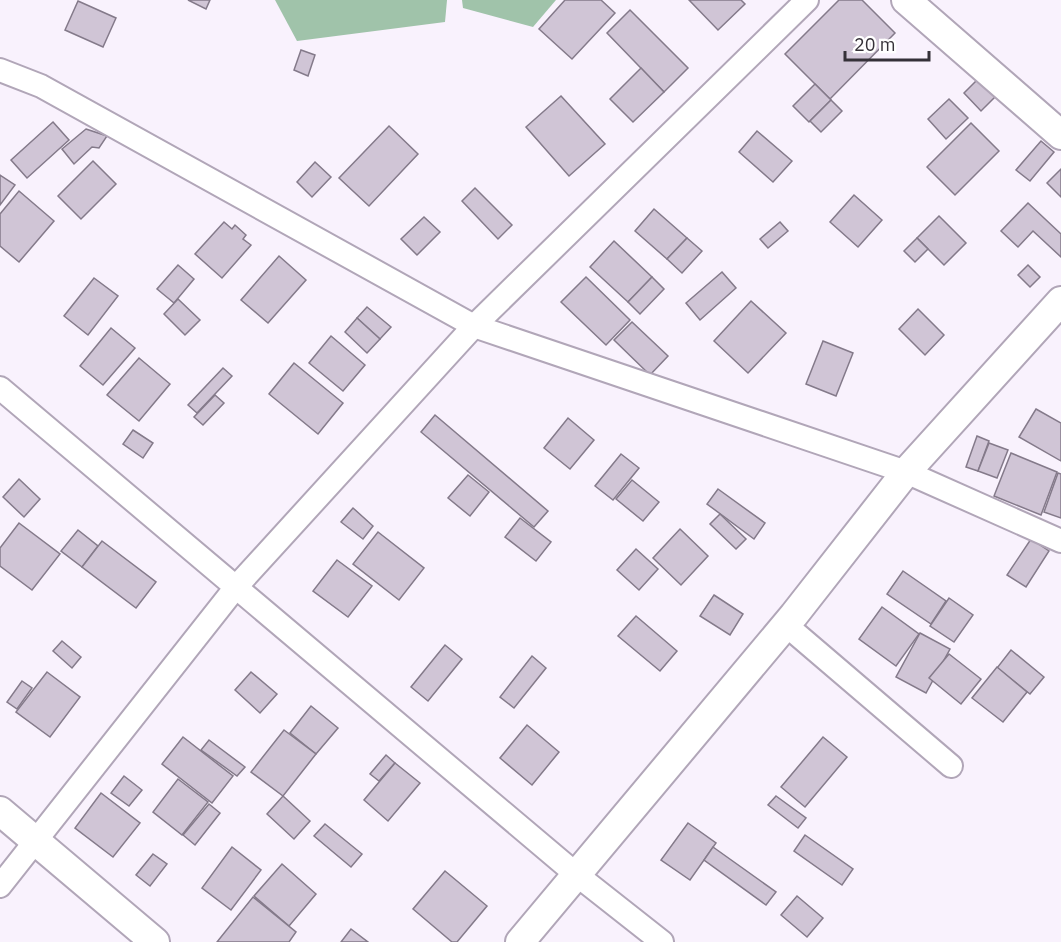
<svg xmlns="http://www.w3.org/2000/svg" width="1061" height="942" font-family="'IBM Plex Sans',sans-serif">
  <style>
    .forest { fill: #a0c3aa }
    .building { fill: #d0c5d6; stroke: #847a8a; stroke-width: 1.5 }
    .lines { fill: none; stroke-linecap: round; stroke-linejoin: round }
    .minor-casing { stroke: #b1a6b8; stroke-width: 26 }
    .tertiary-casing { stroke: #b1a6b8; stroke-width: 32 }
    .minor { stroke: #fff; stroke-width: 22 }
    .tertiary { stroke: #fff; stroke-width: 28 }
  </style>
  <rect width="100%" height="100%" fill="#f9f2fd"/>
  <g class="forest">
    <polygon points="275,0 447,0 445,22 297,41"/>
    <polygon points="462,0 556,0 533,27 463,8"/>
  </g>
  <g class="building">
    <polygon points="188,0 210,0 206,9"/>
    <polygon points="565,0 601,0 615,13 572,59 539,29"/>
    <polygon points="689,0 741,0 745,4 718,30"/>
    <polygon points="839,0 862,0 895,33 830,99 785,54"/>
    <polygon points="78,1 116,18 103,47 65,30"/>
    <polygon points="630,10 688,68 664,92 607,33"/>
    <polygon points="301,50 315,55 308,76 294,70"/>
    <polygon points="641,68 664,92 633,122 610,99"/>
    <polygon points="978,79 995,97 981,111 964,93"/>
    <polygon points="815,84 831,100 809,122 793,106"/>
    <polygon points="561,96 605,144 569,176 526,127"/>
    <polygon points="949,99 968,118 946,139 928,119"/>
    <polygon points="831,100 842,111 821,132 810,121"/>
    <polygon points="53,122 69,140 27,178 11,160"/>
    <polygon points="971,123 999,151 955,195 927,167"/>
    <polygon points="389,126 418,154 369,206 339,178"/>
    <polygon points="86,129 107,136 99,148 92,147 74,164 62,149"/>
    <polygon points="757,131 792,161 773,182 739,152"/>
    <polygon points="1041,141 1054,152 1030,181 1016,170"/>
    <polygon points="93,161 116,184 81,219 58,196"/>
    <polygon points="315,162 331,177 312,197 297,182"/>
    <polygon points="1061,169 1061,197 1047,183"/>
    <polygon points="0,175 15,185 0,205"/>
    <polygon points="475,188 512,225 498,239 462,201"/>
    <polygon points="19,191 54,221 19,262 0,246 0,214"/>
    <polygon points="854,195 882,220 858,247 830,222"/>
    <polygon points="1028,203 1061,234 1061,257 1033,231 1018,247 1001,231"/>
    <polygon points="654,209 687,238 667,259 635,231"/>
    <polygon points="939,216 966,243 944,265 917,238"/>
    <polygon points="424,217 440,232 417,255 401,239"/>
    <polygon points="224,222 232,229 235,225 246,235 243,239 251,245 222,278 195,254"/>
    <polygon points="780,222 788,231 768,248 760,239"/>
    <polygon points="687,238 702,251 682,273 667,259"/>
    <polygon points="917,238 928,249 915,262 904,251"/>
    <polygon points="614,241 652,277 628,302 590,267"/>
    <polygon points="279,256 306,280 268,323 241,300"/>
    <polygon points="178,265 194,279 174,303 157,289"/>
    <polygon points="1028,265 1040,277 1030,287 1018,275"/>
    <polygon points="722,272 736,288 700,320 686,303"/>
    <polygon points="586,277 630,320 606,345 561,302"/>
    <polygon points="652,277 664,289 640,314 628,302"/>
    <polygon points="94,278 118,296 88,335 64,316"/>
    <polygon points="178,299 200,320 185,335 164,314"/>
    <polygon points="751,301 786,333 748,373 714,341"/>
    <polygon points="367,307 391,327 380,339 357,318"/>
    <polygon points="918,309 944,335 925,355 899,329"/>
    <polygon points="357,318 380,339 367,353 345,332"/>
    <polygon points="632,322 668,356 650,375 614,340"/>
    <polygon points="111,328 135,348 103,385 80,366"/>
    <polygon points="331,336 365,365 343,391 309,363"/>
    <polygon points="823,341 853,353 836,396 806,384"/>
    <polygon points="139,358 170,384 139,421 107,395"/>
    <polygon points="294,363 343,403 318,434 269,394"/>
    <polygon points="223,368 232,376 197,413 188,405"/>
    <polygon points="215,395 224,403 203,425 194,417"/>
    <polygon points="1036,409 1061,423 1061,461 1019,437"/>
    <polygon points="435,415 548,511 534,527 421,432"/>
    <polygon points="568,418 594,440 570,469 544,448"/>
    <polygon points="133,430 153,443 143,458 123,444"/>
    <polygon points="977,436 989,441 978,471 966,467"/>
    <polygon points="989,443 1008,450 997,478 978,471"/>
    <polygon points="1011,453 1057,472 1041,515 994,496"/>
    <polygon points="621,454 639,468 613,500 595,486"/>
    <polygon points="1058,473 1061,474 1061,518 1044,512"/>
    <polygon points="468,475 489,492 470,516 448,498"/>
    <polygon points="19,479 40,499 24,517 3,497"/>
    <polygon points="632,480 659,502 643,521 616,499"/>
    <polygon points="718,489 765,523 754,539 707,504"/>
    <polygon points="353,508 373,526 363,539 341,522"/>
    <polygon points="720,514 746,539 736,549 710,524"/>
    <polygon points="520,518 551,542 536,561 505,537"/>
    <polygon points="19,523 60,554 32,590 0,566 0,548"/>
    <polygon points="680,529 708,556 681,585 653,558"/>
    <polygon points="78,530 98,546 82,567 61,551"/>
    <polygon points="378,532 424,568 399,600 353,564"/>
    <polygon points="1031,539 1049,551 1026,587 1007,575"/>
    <polygon points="102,541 156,582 136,608 82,567"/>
    <polygon points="636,549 658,569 639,590 617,570"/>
    <polygon points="337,560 372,586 348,617 313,591"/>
    <polygon points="903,571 946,601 931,624 887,594"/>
    <polygon points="714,595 743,614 730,635 700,616"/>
    <polygon points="949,598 973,615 954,642 930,626"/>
    <polygon points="882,607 919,634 896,666 859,639"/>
    <polygon points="636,616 677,651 660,671 618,636"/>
    <polygon points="920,633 950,649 926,693 896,677"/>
    <polygon points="62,641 81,657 72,668 53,651"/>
    <polygon points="445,645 462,659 428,701 411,687"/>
    <polygon points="1011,650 1044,677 1030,694 997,668"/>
    <polygon points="949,654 981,679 961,704 929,678"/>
    <polygon points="532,656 546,668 514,708 500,697"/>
    <polygon points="997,667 1027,692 1003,722 972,698"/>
    <polygon points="47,672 80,697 50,737 16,712"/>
    <polygon points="251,672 277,694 260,713 235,690"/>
    <polygon points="22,681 32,688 17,709 7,702"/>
    <polygon points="311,706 338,728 316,754 290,733"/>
    <polygon points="527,725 559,752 532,785 500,758"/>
    <polygon points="284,730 316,754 283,796 251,772"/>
    <polygon points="183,737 233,776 212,803 162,764"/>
    <polygon points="823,737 847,757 805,807 781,787"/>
    <polygon points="209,740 245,767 237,776 201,750"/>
    <polygon points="386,755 395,763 379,781 370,774"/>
    <polygon points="395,763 420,783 388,821 364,800"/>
    <polygon points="124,776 142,790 129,806 111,793"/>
    <polygon points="178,779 208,802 182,835 153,812"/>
    <polygon points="101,793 140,823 113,857 75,828"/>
    <polygon points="283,796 310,821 294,839 267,814"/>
    <polygon points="776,796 806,818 798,828 768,805"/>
    <polygon points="209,804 220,813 195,845 183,835"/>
    <polygon points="688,823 716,843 690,880 661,860"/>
    <polygon points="325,824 362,854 351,867 314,836"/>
    <polygon points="805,835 853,869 842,885 794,851"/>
    <polygon points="232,847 261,870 231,910 202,888"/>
    <polygon points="713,847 776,892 766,905 704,860"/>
    <polygon points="153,854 167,864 150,886 136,875"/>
    <polygon points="282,864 316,894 289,926 254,896"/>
    <polygon points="445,871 487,906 457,942 452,942 413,909"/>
    <polygon points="797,896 823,918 807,937 781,915"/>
    <polygon points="253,897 296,932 289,942 217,942"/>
    <polygon points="351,929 368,942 341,942"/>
  </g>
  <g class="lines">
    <g class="minor-casing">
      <g id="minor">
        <polyline points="0,70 41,86 474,326 906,472 1061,541"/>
        <polyline points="0,388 577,875 662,942"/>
        <polyline points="786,625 951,766"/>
        <polyline points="0,886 236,587 474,326 807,0"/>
      </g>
    </g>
    <g class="tertiary-casing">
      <g id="tertiary">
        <polyline points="906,0 1061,135"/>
        <polyline points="0,811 155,942"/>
        <polyline points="520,942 794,615 906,472 1061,301"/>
      </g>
    </g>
    <use href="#minor" class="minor"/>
    <use href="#tertiary" class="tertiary"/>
  </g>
  <path d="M845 51v9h84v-9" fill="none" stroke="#353138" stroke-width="3"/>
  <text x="854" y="51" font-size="18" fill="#353138" stroke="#ffffff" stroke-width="4.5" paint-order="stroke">20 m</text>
</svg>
